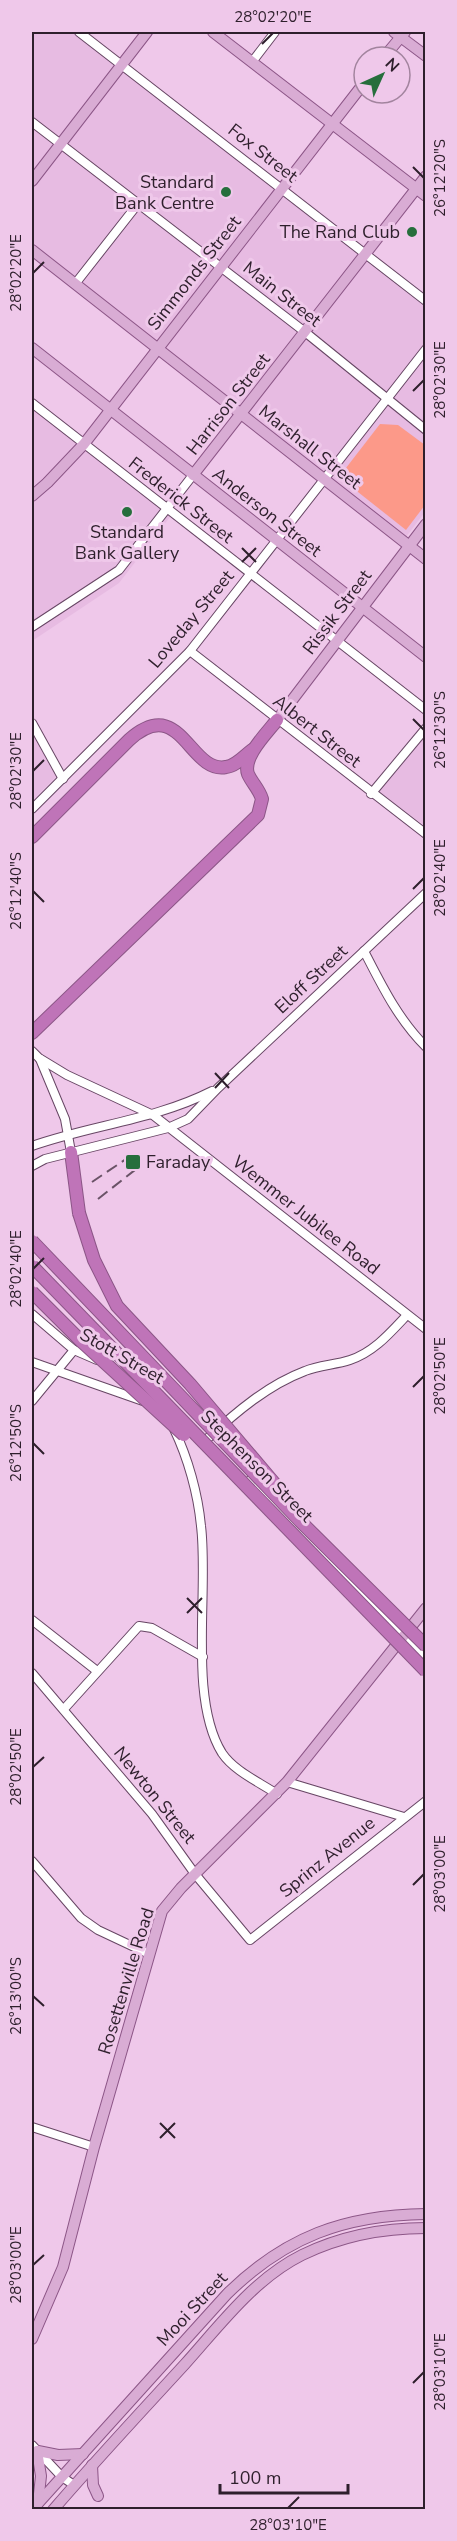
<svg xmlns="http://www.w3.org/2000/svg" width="457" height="2541" font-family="'Nunito Sans',sans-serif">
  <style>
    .built { fill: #e7bbe2 }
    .green { fill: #fc9989 }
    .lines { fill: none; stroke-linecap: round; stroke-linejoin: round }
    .minor-casing { stroke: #674664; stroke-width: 10 }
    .major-casing { stroke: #8c5687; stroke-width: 12 }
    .highway-casing { stroke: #8c5687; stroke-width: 14 }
    .minor { stroke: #fff; stroke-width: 8 }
    .major { stroke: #d9acd4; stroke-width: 10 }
    .highway { stroke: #bf74b8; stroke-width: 12 }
    .rail { stroke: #6a5367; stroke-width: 2; stroke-dasharray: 12 6; stroke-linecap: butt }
    .highway-bridge-casing { stroke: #8c5687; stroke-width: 14; stroke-linecap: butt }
    .highway-bridge { stroke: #bf74b8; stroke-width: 12 }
    .ticks { fill: none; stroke: #2e1f2c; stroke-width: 2 }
    .poi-dot { fill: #266e3c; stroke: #efc8ea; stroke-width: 2 }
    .labels { text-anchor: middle; stroke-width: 6; stroke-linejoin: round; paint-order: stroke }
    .street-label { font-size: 18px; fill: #2e1f2c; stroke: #efc8ea }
    .poi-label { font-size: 18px; fill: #2e1f2c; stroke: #efc8ea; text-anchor: end }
    .neatline { fill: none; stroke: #2e1f2c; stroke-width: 2 }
    .ticks-label { font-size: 15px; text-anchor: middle; fill: #2e1f2c }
  </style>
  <rect width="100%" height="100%" fill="#efc8ea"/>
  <g class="built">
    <polygon points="32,32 72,32 425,307 425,512 406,537 32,243"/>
    <polygon points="32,408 170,517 119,583 32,641"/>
    <polygon points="32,733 56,777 32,801"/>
    <polygon points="425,735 425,826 379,792 406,754"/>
  </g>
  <polygon class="green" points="380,424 398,425 425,445 425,505 406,530 339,477"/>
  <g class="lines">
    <g class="minor-casing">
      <g id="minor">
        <polyline points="79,32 426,301"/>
        <polyline points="252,62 275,32"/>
        <polyline points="32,122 305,332 426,430"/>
        <polyline points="75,284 137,205"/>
        <polyline points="32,403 426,710"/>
        <polyline points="32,627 119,570 193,475"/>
        <polyline points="190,651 426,834"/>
        <polyline points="32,723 63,779"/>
        <polyline points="371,794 426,728"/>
        <polyline points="32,809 190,651 426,349"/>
        <path d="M 364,951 C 382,986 398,1019 426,1047"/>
        <polyline points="32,1051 39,1058 67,1075 153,1115 426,1329"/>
        <polyline points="40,1059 65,1119 71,1152"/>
        <path d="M 32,1146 C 91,1125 155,1120 212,1091"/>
        <polyline points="32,1166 45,1159 168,1128 188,1119 218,1088 426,893"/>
        <polyline points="32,1314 74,1350 97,1360"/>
        <polyline points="32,1362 143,1401"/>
        <polyline points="32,1401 74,1350"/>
        <path d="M 174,1429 C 188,1458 198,1494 201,1526 C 209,1591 188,1698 222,1753 C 234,1771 259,1782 277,1794"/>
        <path d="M 207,1439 C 236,1412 268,1385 305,1371 C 319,1365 335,1365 350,1360 C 374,1352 390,1333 407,1315"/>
        <polyline points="249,1481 426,1660"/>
        <polyline points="32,1620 97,1671"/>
        <polyline points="32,1673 152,1814 195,1874 250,1940 426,1801"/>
        <polyline points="64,1709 139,1626 152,1628 203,1657"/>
        <polyline points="287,1782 404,1817"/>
        <polyline points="32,1861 81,1918 98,1930 149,1954"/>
        <polyline points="32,2127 94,2147"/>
        <polyline points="32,2445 62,2477 74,2485"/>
      </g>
    </g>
    <g class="major-casing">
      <g id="major">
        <polyline points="213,32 426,196"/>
        <polyline points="394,32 426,56"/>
        <polyline points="384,57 405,32"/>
        <polyline points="32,181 147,32"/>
        <polyline points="32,250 426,559"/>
        <polyline points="32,348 426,657"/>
        <polyline points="193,475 426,176"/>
        <polyline points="48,482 84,444 364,83"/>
        <polyline points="32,496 47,483"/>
        <polyline points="277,720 426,524"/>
        <polyline points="32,2339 63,2267 94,2147 162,1911 181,1888 287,1782 426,1608"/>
        <polyline points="37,2451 41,2476 38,2503"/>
        <polyline points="38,2451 58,2455 83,2454"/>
        <polyline points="92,2465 93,2485 98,2496"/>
        <path d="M 32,2510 L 227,2294 C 285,2237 344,2215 426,2214"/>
        <path d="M 53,2510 C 96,2460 141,2412 185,2364 C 220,2325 254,2279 302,2255 C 341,2236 382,2228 426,2228"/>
      </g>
    </g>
    <g class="highway-casing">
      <g id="highway">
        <path d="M 32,837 L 129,740 C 181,693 189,774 226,767 C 236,766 244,756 252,750"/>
        <path d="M 32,1033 L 258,815 L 262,799 C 259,789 252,783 248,774 C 242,757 267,733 277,720"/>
        <polyline points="71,1152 79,1213"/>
      </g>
    </g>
    <use href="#minor" class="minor"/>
    <use href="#major" class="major"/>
    <use href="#highway" class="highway"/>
    <g class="rail">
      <polyline points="92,1182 132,1155"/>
      <polyline points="98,1199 140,1166"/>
    </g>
    <g class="highway-bridge-casing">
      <g id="highway-bridge">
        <polyline points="79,1213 94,1260 117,1306 190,1384 280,1490"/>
        <polyline points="32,1241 300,1521 426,1646"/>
        <polyline points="32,1266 426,1671"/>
        <polyline points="32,1292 79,1339 184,1435"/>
      </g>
    </g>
    <use href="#highway-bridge" class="highway-bridge"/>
  </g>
  <path class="ticks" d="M 262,44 L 273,33M 413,167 L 424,178M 33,273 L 44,262M 413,391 L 424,380M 242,548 L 256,562M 242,562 L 256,548M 413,719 L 424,730M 33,771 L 44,760M 413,889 L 424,878M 33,891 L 44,902M 215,1073 L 229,1088M 215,1088 L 229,1073M 33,1269 L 44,1258M 413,1387 L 424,1376M 33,1443 L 44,1454M 187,1598 L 202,1613M 187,1613 L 202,1598M 33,1767 L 44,1757M 413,1885 L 424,1874M 33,1996 L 44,2006M 160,2123 L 175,2138M 160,2138 L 175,2123M 33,2265 L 44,2255M 413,2383 L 424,2372M 288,2508 L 299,2497"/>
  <g class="poi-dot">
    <circle cx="226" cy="192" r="6"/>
    <circle cx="412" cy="232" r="6"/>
    <circle cx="127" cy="512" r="6"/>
    <rect x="125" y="1154" width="16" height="16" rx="3"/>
  </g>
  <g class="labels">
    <g class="street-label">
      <text transform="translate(263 153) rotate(38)" y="6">Fox Street</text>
      <text transform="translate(194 273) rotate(-52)" y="6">Simmonds Street</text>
      <text transform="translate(282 294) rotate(38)" y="6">Main Street</text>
      <text transform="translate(228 404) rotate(-52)" y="6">Harrison Street</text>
      <text transform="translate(310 447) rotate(38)" y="6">Marshall Street</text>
      <text transform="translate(181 500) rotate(38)" y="6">Frederick Street</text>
      <text transform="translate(267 512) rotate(38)" y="6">Anderson Street</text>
      <text transform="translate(337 612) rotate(-53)" y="6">Rissik Street</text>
      <text transform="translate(191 619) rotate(-50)" y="6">Loveday Street</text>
      <text transform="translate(317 731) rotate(38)" y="6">Albert Street</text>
      <text transform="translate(311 979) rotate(-43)" y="6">Eloff Street</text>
      <text transform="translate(306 1215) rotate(38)" y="6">Wemmer Jubilee Road</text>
      <text transform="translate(122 1356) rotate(30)" y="6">Stott Street</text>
      <text transform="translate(257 1466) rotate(45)" y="6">Stephenson Street</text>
      <text transform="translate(155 1795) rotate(51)" y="6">Newton Street</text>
      <text transform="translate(327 1857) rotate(-39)" y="6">Sprinz Avenue</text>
      <text transform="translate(126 1981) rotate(-73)" y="6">Rosettenville Road</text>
      <text transform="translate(192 2309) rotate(-47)" y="6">Mooi Street</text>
    </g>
    <g class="poi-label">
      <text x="214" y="188">Standard<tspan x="214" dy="21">Bank Centre</tspan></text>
      <text x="400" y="238">The Rand Club</text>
      <text x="127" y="538" text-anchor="middle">Standard<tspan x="127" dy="21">Bank Gallery</tspan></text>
      <text x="146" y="1168" text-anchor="start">Faraday</text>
    </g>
  </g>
  <rect width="457" height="2541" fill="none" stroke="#efc8ea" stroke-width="66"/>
  <g transform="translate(382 75) rotate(45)"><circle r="28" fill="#efc8ea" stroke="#a2849e" stroke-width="1.5"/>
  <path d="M0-4.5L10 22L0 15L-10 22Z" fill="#266e3c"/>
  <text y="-9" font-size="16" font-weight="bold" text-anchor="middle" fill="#2e1f2c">N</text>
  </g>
  <path d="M220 2484v9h128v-9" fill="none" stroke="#2e1f2c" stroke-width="3"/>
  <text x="229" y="2484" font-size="18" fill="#2e1f2c" stroke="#efc8ea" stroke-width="4.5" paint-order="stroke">100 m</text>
  <rect x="33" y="33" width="391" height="2475" class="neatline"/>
  <g class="ticks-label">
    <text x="273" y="22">28°02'20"E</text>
    <text transform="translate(440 178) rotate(-90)" y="5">26°12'20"S</text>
    <text transform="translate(16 273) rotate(-90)" y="5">28°02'20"E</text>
    <text transform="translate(440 380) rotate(-90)" y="5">28°02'30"E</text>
    <text transform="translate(440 730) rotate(-90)" y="5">26°12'30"S</text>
    <text transform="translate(16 771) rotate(-90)" y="5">28°02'30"E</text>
    <text transform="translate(440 878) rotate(-90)" y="5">28°02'40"E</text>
    <text transform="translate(16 891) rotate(-90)" y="5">26°12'40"S</text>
    <text transform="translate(16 1269) rotate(-90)" y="5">28°02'40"E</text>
    <text transform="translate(440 1376) rotate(-90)" y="5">28°02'50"E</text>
    <text transform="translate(16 1443) rotate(-90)" y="5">26°12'50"S</text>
    <text transform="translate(16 1767) rotate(-90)" y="5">28°02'50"E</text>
    <text transform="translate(440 1874) rotate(-90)" y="5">28°03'00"E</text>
    <text transform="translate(16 1996) rotate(-90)" y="5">26°13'00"S</text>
    <text transform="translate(16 2265) rotate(-90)" y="5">28°03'00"E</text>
    <text transform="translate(440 2372) rotate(-90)" y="5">28°03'10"E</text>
    <text x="288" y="2530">28°03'10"E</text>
  </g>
</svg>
